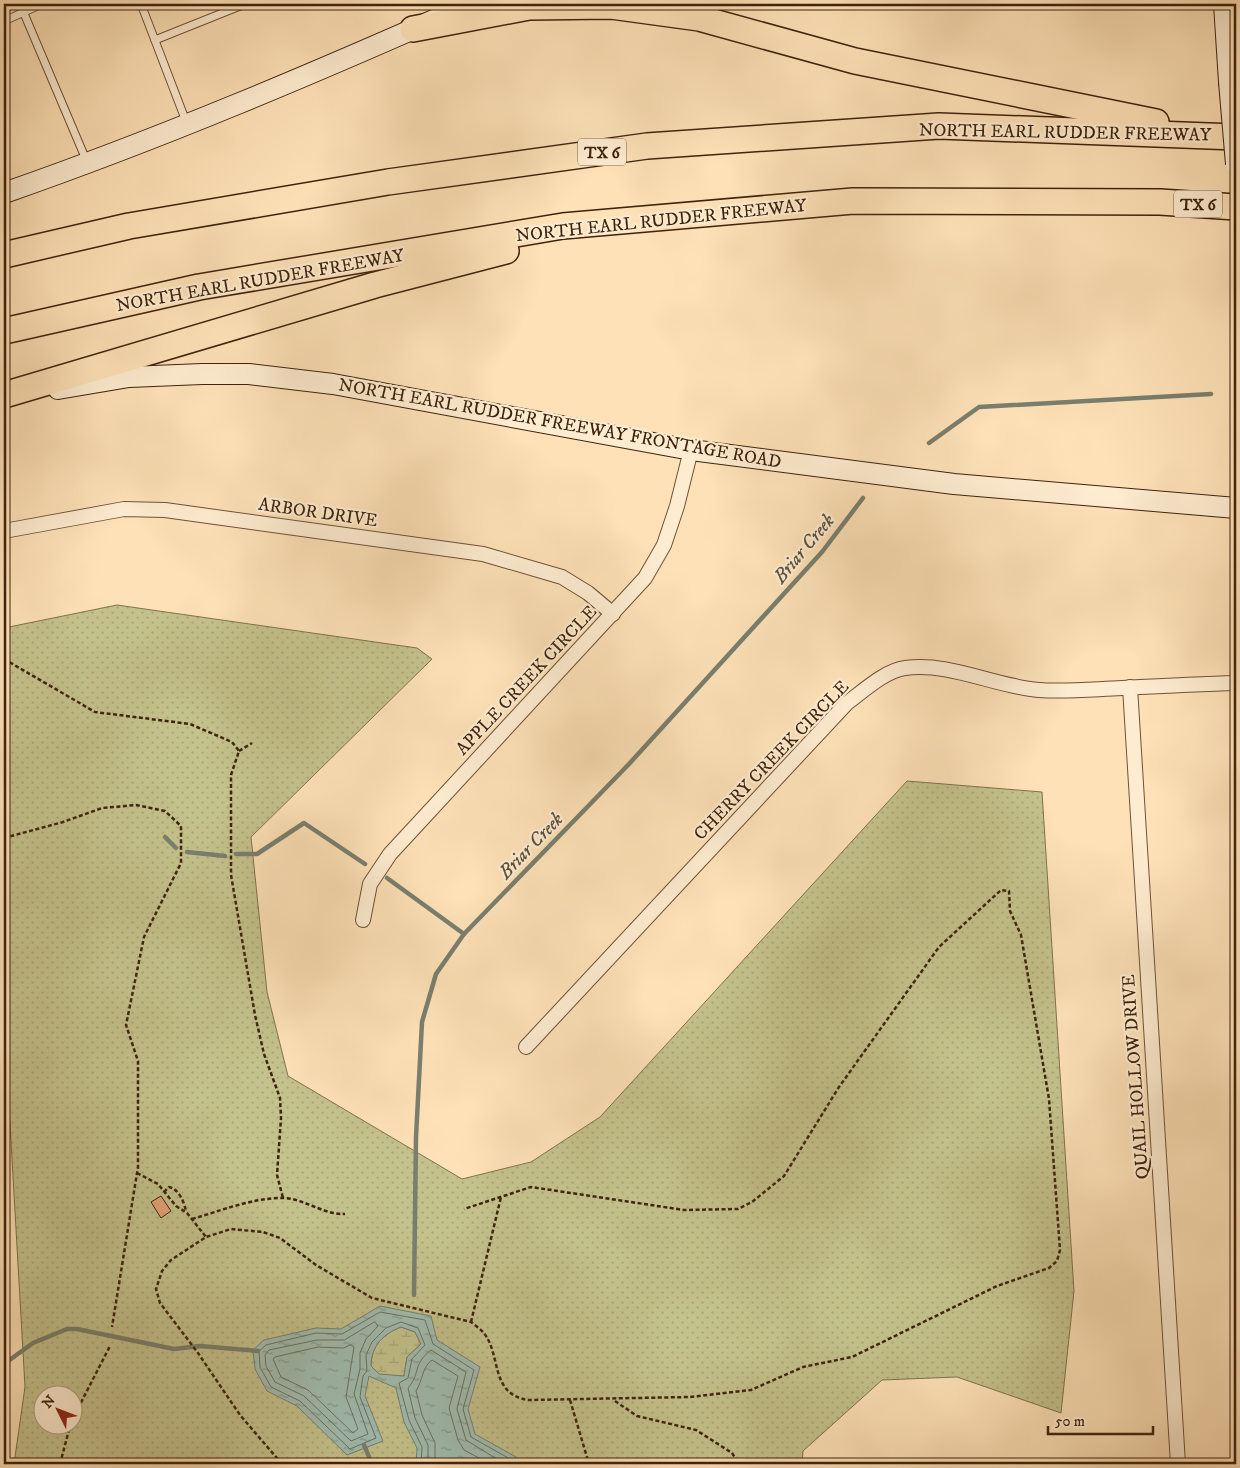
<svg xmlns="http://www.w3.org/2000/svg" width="1240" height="1468" font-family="'IM FELL DW Pica',serif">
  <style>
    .grass { fill: url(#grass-dots); stroke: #81724c; fill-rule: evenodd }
    .wetland { fill: url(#wetland-marsh); stroke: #81724c }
    .water { fill: url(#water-ripples); stroke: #797f6f; fill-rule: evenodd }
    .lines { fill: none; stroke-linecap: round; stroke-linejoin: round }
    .shore { stroke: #6f705f; stroke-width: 1 }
    .stream { stroke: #797f6f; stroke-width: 4.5 }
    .building { fill: #e6a477; stroke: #3e230d }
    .service-casing { stroke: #6e5238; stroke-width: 9 }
    .minor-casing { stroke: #6e5238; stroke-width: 16 }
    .secondary-casing { stroke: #3e230d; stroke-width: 22 }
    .motorway-casing { stroke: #3e230d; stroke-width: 28 }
    .path { stroke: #3e230d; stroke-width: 2.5; stroke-dasharray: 4 2.5; stroke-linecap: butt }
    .service { stroke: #feecd0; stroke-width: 7 }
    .minor { stroke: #feecd0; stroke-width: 14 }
    .secondary { stroke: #feecd0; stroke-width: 20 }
    .motorway { stroke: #fee1b7; stroke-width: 25 }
    .secondary-bridge-casing { stroke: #3e230d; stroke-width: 22; stroke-linecap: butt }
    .secondary-bridge { stroke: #feecd0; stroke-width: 20 }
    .labels { text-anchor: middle; stroke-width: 4.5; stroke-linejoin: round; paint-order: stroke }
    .shield { fill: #feecd0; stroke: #785f48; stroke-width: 1 }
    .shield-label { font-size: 16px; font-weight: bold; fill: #3e230d }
    .street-label { font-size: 18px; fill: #3e230d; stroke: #feecd0 }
    .water-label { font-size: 19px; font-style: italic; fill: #5b513e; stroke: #feecd0 }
  </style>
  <defs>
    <pattern id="grass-dots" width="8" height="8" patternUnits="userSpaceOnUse" patternTransform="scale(1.25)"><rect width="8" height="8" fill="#c4c28c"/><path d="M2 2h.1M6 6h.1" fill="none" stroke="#a9a678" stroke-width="1.8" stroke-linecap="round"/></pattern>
    <pattern id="wetland-marsh" width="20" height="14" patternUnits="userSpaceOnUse" patternTransform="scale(1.25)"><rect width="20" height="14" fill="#c4c28c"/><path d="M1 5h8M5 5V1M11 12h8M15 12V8" fill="none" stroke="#a9a678"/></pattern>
    <pattern id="water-ripples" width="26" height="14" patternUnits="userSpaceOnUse" patternTransform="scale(1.25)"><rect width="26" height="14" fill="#a0bdb1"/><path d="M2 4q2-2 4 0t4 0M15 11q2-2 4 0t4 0" fill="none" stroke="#84998e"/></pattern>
  </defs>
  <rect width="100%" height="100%" fill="#fee1b7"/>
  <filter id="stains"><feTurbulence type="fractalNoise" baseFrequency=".004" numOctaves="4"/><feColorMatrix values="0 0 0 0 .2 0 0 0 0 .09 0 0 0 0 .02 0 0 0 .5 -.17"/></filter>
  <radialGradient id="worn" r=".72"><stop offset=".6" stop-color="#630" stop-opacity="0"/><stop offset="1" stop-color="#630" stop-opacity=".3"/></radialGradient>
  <path class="grass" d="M 117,605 L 417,648 L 432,659 L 251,837 L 267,992 L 288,1076 L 462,1179 L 531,1162 L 600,1117 L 907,781 L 1042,792 L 1074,1291 L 1061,1413 L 957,1377 L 882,1380 L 803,1451 L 802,1464 L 14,1464 L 25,1387 L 6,1053 L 4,1049 L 4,628 ZM 42,1396 L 72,1396 L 72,1426 L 42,1426 Z"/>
  <path class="wetland" d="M 401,1327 L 415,1332 L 421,1344 L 407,1357 L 404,1376 L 379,1375 L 371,1366 C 371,1346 383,1334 401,1327 Z"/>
  <path class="water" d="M 380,1306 L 431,1316 L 437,1340 L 480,1367 L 468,1409 L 475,1434 L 516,1457 L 516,1464 L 416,1464 L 417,1448 L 404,1422 L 396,1388 L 369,1376 L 365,1396 L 383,1441 L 347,1455 L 297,1406 L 267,1391 L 255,1369 L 253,1350 L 264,1340 L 316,1328 L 341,1329 ZM 401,1327 L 415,1332 L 421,1344 L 407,1357 L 404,1376 L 379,1374 L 371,1366 C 371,1346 383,1334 401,1327 Z"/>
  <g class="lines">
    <g class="shore">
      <polygon points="375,1322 378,1326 366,1339 360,1353 360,1369 354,1394 368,1434 351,1441 304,1396 275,1382 266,1366 265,1355 269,1350 317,1340 344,1340"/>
      <polygon points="351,1345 354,1347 346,1397 358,1429 353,1433 308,1390 281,1377 273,1359 275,1357 318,1347 343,1348"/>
      <polyline points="421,1464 422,1447 409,1420 399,1383 408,1378 412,1359 425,1345 418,1328 401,1322 386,1328 372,1342 366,1355 367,1371 363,1376 360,1397 376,1438 350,1449 300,1401 271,1387 260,1367 259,1351 266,1345 316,1333 342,1334 380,1312 425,1320 433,1344 474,1370 463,1409 471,1437 510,1459 511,1464"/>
      <path d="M 428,1464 L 428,1445 L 415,1418 L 408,1388 C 421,1373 412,1365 431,1350 L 466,1372 L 457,1409 L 466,1440 L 505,1464"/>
      <path d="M 435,1464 L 435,1443 L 422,1415 L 416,1391 C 423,1380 422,1367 432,1360 L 458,1376 L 449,1408 L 458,1440 L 464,1450 L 490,1464"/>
    </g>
    <g class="stream">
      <polyline points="929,443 979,407 1211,394"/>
      <polyline points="165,837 176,848"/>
      <polyline points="187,852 225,856"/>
      <polyline points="236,854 257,854 304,823 365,864"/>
      <polyline points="387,878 464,934"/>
      <polyline points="414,1295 416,1137 422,1022 436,974 464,934 629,764 822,552 863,498"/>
      <polyline points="4,1364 33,1343 67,1329 77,1329 174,1349 200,1346 258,1351"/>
      <polyline points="364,1445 372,1464"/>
    </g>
  </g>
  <polygon class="building" points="161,1196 171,1211 161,1218 151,1202"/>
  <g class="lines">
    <g class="service-casing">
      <g id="service">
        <polyline points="20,4 87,162"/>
        <polyline points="141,4 187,124"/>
        <polyline points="4,21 42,4"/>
        <polyline points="155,40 245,4"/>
      </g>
    </g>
    <g class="minor-casing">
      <g id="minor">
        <polyline points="4,531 124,509 165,510 483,554 562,577 588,593 613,614"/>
        <polyline points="1130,687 1178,1464"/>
        <polyline points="363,920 370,884 390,854 645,578 664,545 677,506 691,450"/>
        <path d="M 526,1047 L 847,703 C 862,692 886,670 905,668 C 951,662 993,686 1039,690 C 1067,692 1095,689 1122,688 C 1160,686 1198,684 1236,683"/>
      </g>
    </g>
    <g class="secondary-casing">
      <g id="secondary">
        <polyline points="1224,4 1229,82"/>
        <path d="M 4,193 C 162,138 317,72 470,4"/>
        <polyline points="58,389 129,377 202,374 249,374 333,384 691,450 954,484 1236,508"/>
      </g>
    </g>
    <g class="motorway-casing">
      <g id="motorway">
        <polyline points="413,29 529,7 611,6 699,18 855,61 1156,122"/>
        <polyline points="4,255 129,226 388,182 647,146 939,126 1236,137"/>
        <polyline points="4,331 199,287 563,226 853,201 1160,202 1236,207"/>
        <polyline points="4,395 375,285 506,251"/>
      </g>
    </g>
    <g class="path">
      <polyline points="4,659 95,712 190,724 232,742 239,751 231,775 231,875 255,1015 264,1054 280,1098 281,1118 277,1175 283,1198"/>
      <polyline points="239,751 252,743"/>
      <polyline points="4,838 63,822 102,808 136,805 165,811 181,826 181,863 144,937 126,1025 138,1061 138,1167 112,1327"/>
      <polyline points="137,1173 158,1184 176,1206 187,1213 206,1237"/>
      <path d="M 164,1192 L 169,1187 C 179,1189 184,1202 186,1211"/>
      <path d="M 192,1219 C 220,1211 252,1198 282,1198 C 304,1198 323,1215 345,1214"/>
      <polyline points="471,1322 501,1197"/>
      <polyline points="570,1400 589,1464"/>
      <polyline points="615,1401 637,1416 696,1430 732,1453 739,1464"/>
      <polyline points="72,1420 110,1346"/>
      <polyline points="60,1464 70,1426"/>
      <path d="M 282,1464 L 240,1415 L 198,1353 L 160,1303 L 156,1289 L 162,1271 L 171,1260 L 206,1237 L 231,1229 L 263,1232 L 280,1238 L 316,1265 L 372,1298 L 471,1322 C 475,1325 480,1329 483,1332 C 502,1354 489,1394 528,1400 L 690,1397 L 751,1390 L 803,1367 L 852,1357 L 997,1286 L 1049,1268 L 1057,1261 L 1060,1250 L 1049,1099 L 1021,935 L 1010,911 L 1009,891 L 1001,890 L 939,947 L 839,1087 L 784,1176 L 752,1202 L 738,1209 L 684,1210 L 531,1187 L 464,1209"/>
    </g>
    <use href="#service" class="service"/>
    <use href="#minor" class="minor"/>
    <use href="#secondary" class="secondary"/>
    <use href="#motorway" class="motorway"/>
    <g class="secondary-bridge-casing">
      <polyline id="secondary-bridge" points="1229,82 1236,164"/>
    </g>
    <use href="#secondary-bridge" class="secondary-bridge"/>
  </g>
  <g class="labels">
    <g class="shield">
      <rect x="578" y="138.5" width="48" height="27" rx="4"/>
      <rect x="1174" y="190.5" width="48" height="27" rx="4"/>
    </g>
    <g class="shield-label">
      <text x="602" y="158">TX 6</text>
      <text x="1198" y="210">TX 6</text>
    </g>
    <g class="street-label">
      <text transform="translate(1065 132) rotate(1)" y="6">NORTH EARL RUDDER FREEWAY</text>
      <text transform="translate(661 220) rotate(-6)" y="6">NORTH EARL RUDDER FREEWAY</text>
      <text transform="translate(260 280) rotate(-10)" y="6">NORTH EARL RUDDER FREEWAY</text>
      <text transform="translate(560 423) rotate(10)" y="6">NORTH EARL RUDDER FREEWAY FRONTAGE ROAD</text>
      <text transform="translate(318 512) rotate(8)" y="6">ARBOR DRIVE</text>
      <text transform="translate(526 680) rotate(-47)" y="6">APPLE CREEK CIRCLE</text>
      <text transform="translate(771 760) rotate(-46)" y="6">CHERRY CREEK CIRCLE</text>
      <text transform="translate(1135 1077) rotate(-94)" y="6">QUAIL HOLLOW DRIVE</text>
    </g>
    <g class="water-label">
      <text transform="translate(803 548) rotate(-50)" y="7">Briar Creek</text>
      <text transform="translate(530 845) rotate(-46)" y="7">Briar Creek</text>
    </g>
  </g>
  <rect width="1240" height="1468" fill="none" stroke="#fee1b7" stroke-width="20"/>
  <rect x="5" y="5" width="1230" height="1458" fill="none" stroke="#3e230d" stroke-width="2.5"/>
  <rect x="10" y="10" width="1220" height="1448" fill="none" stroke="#3e230d"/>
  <g transform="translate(58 1410) rotate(312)"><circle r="24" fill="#feecd0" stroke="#b19c82"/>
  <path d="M0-4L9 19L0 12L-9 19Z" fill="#8f2418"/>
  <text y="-8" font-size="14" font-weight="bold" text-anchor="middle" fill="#3e230d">N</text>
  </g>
  <path d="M1048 1426v8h105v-8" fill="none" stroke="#3e230d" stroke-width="2.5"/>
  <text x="1055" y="1426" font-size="15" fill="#3e230d" stroke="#feecd0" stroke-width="4" paint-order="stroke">50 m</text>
  <rect width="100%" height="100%" filter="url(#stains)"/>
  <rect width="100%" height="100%" fill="url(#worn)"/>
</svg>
